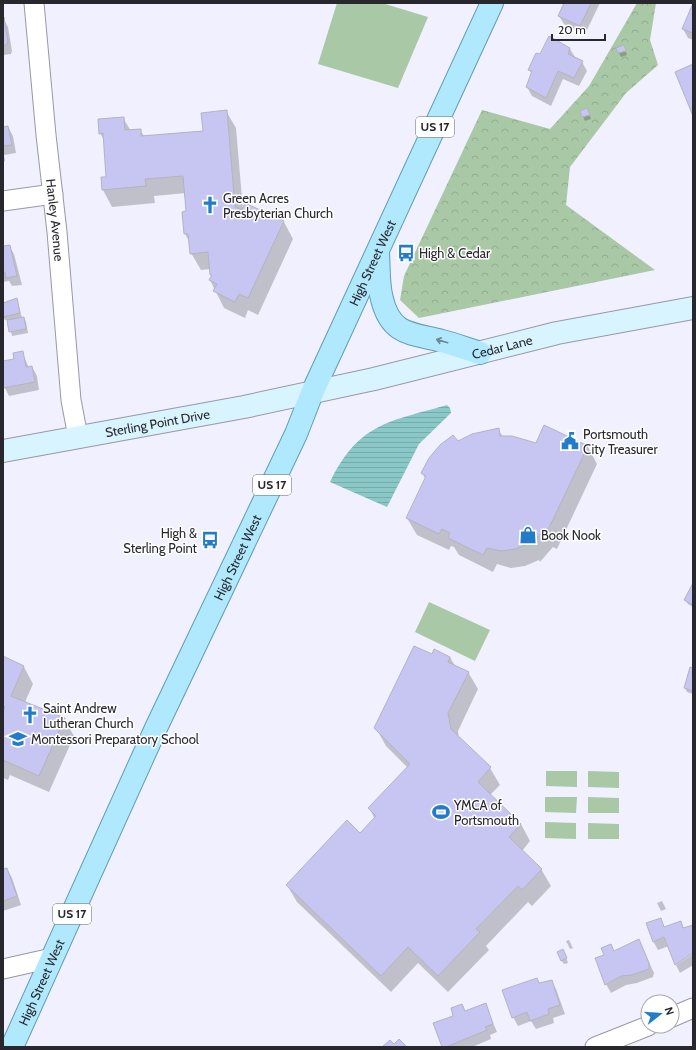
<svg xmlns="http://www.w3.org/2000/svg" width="696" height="1050" font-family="Cabin,sans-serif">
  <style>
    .forest { fill: url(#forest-crowns) }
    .green { fill: #a9c8a5 }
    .water { fill: url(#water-rules) }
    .shadow { fill: #0003 }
    .building { fill: #c7c6f3; stroke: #b3b3c1 }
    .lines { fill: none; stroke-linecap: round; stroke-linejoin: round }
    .street-casing { stroke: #9998a5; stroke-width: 21 }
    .secondary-casing { stroke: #9998a5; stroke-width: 24 }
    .primary-casing { stroke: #5f9cb3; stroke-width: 24 }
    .street { stroke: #fff; stroke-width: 19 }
    .secondary { stroke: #d8f4fe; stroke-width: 22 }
    .primary { stroke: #b0e9fd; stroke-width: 22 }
    .oneway { stroke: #6c8895 }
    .labels { text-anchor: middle; stroke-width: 3; stroke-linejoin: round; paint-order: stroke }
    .shield { fill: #fff; stroke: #68686c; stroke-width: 1 }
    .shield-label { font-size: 12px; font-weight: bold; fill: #28272d }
    .poi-label { font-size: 13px; fill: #28272d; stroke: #fff; text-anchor: start }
    .street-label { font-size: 13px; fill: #28272d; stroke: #fff }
  </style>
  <defs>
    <pattern id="forest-crowns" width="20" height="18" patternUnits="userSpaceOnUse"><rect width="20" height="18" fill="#a9c8a5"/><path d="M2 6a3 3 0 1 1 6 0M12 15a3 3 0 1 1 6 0" fill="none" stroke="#91ac8e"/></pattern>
    <pattern id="water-rules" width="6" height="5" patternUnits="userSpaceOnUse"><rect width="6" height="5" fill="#8ac7c7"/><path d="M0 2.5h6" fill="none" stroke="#77abab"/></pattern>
  </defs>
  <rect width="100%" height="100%" fill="#f1f0fe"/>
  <polygon class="forest" points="637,3 656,3 650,40 658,65 626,93 570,167 566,205 655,270 419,318 400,300 404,276 482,110 550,129 589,86"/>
  <g class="green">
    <polygon points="337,3 382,3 428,17 398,88 318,64"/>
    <polygon points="429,602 490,630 475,661 415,632"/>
    <polygon points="546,771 577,771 577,787 546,786"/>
    <polygon points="588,771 619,772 619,788 588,787"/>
    <polygon points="545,797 577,797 576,813 545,812"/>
    <polygon points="588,797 619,798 619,813 588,813"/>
    <polygon points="545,822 576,823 576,839 545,838"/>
    <polygon points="588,823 619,824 619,839 588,839"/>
  </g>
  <path class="water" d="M 447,405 L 450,408 L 451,413 L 419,444 L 387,507 L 330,482 C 359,423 388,422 447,405 Z"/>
  <g class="shadow">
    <polygon points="564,3 600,3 585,34 564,24 559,16"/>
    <polygon points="692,3 693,3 693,40 688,38 683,29 693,5"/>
    <polygon points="3,18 8,27 12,51 11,54 3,55"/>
    <polygon points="624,46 627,55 621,57 617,49"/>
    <polygon points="570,49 575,57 582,62 587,71 579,86 563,79 551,106 532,96 527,87 532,74 529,70 540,55"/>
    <polygon points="226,111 236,128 243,210 284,222 293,239 258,315 248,310 245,318 224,308 210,280 212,276 211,269 201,270 191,253 190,243 185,234 183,212 187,212 186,193 154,196 155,203 112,207 103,190 108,178 104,140 100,133 123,118 131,131 140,130 144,136 204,131"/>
    <polygon points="581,112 589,114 591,119 585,121"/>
    <polygon points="8,127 13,136 16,153 4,155 5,161 3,162 3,128"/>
    <polygon points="9,246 14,254 22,285 12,286 9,281 3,282 3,247"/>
    <polygon points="17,299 22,318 24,318 26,322 28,333 12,336 8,320 5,320 3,317 3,303"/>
    <polygon points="22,352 29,368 32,367 37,376 39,390 9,396 3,384 3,362 15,360"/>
    <polygon points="544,426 588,447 597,464 557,549 553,547 540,562 539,560 525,566 511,568 497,564 493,572 459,555 454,547 451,546 449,550 417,535 407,518 426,480 422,473 457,442 498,429 503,437 536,444"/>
    <polygon points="693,585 693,607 688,604 685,600"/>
    <polygon points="433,655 450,657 455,666 468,672 478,689 458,731 459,738 490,768 500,785 490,795 521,824 530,841 522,851 541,869 551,886 532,906 528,902 486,946 489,950 448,992 418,963 391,992 297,902 287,885 360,834 375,819 369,808 408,768 386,746 376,728"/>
    <polygon points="3,658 24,667 33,684 25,702 64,719 74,736 49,792 10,775 8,780 3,778"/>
    <polygon points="693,669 693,694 687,692 685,688"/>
    <polygon points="7,869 12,878 21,905 3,911 3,870"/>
    <polygon points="662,901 666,909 661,911 657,903"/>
    <polygon points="660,919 665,928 680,922 684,929 693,926 693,952 669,946 658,950 653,941"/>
    <polygon points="569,940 573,948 570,949 566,941"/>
    <polygon points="643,949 654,973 653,977 637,983 626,985 611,993 606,984 614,952"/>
    <polygon points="565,954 568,963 564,964 561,960"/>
    <polygon points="693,954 693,965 680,973 676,965"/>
    <polygon points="537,979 540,984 551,981 556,989 565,1014 553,1018 554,1023 536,1029 531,1021 518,1026 513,1017"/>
    <polygon points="485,1004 497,1032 490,1035 491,1039 472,1047 443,1047 465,1012"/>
  </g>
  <g class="building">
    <polygon points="564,3 591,3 580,26 558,16"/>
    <polygon points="693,3 693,33 682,29"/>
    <polygon points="4,17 8,42 6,45 3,47"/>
    <polygon points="549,36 570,48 568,54 583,61 574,78 558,71 546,98 526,87 532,71 528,70 536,53 540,54"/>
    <polygon points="624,45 626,51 618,53 616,48"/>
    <polygon points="693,64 693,116 675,72"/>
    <polygon points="587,108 590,115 582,117 580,111"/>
    <polygon points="227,110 235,207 242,210 245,203 284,221 248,298 239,294 235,302 213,291 217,284 209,280 212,275 210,275 208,252 190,254 188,234 184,234 182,212 186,211 183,176 145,179 146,186 102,190 101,177 106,177 103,133 99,134 98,119 124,117 125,130 141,129 141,136 203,131 201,113"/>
    <polygon points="8,126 12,145 3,146 3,127"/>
    <polygon points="10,245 17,276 6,278 5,272 3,273 3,246"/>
    <polygon points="17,298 20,313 3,317 3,303"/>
    <polygon points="24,317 26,329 9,332 7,320"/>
    <polygon points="23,351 26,367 32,366 35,382 3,388 3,361 14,359 13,353"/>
    <polygon points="544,425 588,446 547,532 543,531 530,546 528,544 515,549 501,551 487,548 483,555 448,538 450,533 442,529 439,534 406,518 426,476 421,473 429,458 440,445 453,435 458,441 472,434 499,428 500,436 512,436 536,443"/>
    <polygon points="693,583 693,605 684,600"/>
    <polygon points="414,646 432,654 434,649 450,657 448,662 469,672 448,713 451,729 491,767 478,782 521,824 509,837 542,869 522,890 518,886 476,929 480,932 438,976 408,947 381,976 286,885 347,820 360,833 376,816 368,808 410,764 374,728"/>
    <polygon points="3,656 24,666 11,696 65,718 39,776 3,760 3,711 5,707 3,706"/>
    <polygon points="690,667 693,668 693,691 684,688"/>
    <polygon points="7,868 17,896 3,901 3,869"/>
    <polygon points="661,918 664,927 681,921 683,928 693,925 693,953 675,965 664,937 653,942 646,923"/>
    <polygon points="639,939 649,963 649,969 632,975 621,976 605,985 595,958 604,955 601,948 611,944 614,951"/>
    <polygon points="563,949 567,958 561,961 557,952"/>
    <polygon points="537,978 539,983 552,980 560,1005 548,1009 549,1014 530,1021 527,1012 512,1018 502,990"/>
    <polygon points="486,1003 493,1024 485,1027 487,1030 446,1047 442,1047 433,1023 453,1016 451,1008 462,1004 465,1011"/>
    <polygon points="399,1039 407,1047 382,1047 390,1040 394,1044"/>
  </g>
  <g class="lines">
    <g class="street-casing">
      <g id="street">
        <path id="s1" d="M 34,3 L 46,135 L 57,232 L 71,400 L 78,437"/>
        <polyline points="3,201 53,194"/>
        <polyline points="3,969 52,958"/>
        <polyline points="672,1017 693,1008"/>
        <polyline points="595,1047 648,1026"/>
      </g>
    </g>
    <g class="secondary-casing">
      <g id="secondary">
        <path id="s2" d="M 3,451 L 244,407 L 374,379 L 557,333 L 693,308"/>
      </g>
    </g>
    <g class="primary-casing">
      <g id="primary">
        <path d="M 378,253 C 379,268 378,285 382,299 C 391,336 412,333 442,341 C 454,344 467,349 480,353"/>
        <path id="s3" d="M 12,1047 L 156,728 L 296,434 L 312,393 L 492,3"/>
      </g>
    </g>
    <use href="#street" class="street"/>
    <use href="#secondary" class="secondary"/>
    <use href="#primary" class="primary"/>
  </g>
  <defs><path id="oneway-shaft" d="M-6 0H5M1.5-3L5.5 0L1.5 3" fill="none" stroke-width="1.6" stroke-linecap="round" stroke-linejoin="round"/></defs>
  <use class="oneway" href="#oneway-shaft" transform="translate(442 341) rotate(-164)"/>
  <defs>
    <g id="church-bare" transform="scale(1.38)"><path d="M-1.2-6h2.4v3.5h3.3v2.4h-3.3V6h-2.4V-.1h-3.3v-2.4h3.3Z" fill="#227cc9" stroke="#fff" stroke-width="2.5" paint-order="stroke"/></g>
    <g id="bus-bare" transform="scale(1.38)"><path d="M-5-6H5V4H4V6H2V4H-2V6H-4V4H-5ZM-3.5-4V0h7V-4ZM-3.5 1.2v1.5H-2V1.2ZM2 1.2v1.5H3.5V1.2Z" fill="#227cc9" stroke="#fff" stroke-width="2.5" paint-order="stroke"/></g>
    <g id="civic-bare" transform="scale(1.38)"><path d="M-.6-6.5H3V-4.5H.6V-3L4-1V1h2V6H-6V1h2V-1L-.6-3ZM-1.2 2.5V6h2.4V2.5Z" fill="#227cc9" stroke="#fff" stroke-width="2.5" paint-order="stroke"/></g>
    <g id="shop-bare" transform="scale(1.38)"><path d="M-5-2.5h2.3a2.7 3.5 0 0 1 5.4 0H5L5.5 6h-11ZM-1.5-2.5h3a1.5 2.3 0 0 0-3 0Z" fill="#227cc9" stroke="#fff" stroke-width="2.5" paint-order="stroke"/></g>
    <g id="school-bare" transform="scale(1.38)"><path d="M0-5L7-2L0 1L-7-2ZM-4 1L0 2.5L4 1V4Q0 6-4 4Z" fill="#227cc9" stroke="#fff" stroke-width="2.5" paint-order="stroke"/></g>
    <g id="stadium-bare" transform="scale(1.38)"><path d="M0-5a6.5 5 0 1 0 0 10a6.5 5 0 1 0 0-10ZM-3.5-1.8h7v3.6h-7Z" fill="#227cc9" stroke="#fff" stroke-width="2.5" paint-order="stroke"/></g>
  </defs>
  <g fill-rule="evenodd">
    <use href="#church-bare" x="210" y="205"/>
    <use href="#bus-bare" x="406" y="253"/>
    <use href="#civic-bare" x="570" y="441"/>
    <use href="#shop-bare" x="528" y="535"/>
    <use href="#bus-bare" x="210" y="540"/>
    <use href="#church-bare" x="30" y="715"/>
    <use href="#school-bare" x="18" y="739"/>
    <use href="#stadium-bare" x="441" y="812"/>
  </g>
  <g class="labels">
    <g class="shield">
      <rect x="416" y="117" width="38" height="20" rx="3"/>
      <rect x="253" y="475" width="38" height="20" rx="3"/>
      <rect x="53" y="904" width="38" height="20" rx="3"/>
    </g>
    <g class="shield-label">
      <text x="435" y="131">US 17</text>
      <text x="272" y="489">US 17</text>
      <text x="72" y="918">US 17</text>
    </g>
    <g class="poi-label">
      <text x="223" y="203">Green Acres<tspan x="223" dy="15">Presbyterian Church</tspan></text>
      <text x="419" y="258">High &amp; Cedar</text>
      <text x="583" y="439">Portsmouth<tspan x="583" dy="15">City Treasurer</tspan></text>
      <text x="197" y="538" text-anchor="end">High &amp;<tspan x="197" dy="15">Sterling Point</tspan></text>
      <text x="541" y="540">Book Nook</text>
      <text x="43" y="713">Saint Andrew<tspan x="43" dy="15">Lutheran Church</tspan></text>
      <text x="31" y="744">Montessori Preparatory School</text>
      <text x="454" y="810">YMCA of<tspan x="454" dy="15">Portsmouth</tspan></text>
    </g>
    <g class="street-label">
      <text dy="5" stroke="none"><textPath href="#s1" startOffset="218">Hanley Avenue</textPath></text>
      <text dy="5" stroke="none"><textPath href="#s3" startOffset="863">High Street West</textPath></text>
      <text dy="5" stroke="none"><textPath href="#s2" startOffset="510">Cedar Lane</textPath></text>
      <text dy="5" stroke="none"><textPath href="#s2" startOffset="157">Sterling Point Drive</textPath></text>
      <text dy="5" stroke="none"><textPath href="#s3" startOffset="539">High Street West</textPath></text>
      <text dy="5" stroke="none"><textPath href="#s3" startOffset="71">High Street West</textPath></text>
    </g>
  </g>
  <rect width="696" height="1050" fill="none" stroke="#28272d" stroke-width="8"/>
  <g transform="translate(660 1014) rotate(73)"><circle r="19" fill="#ffffff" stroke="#a9a9ab"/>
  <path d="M0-3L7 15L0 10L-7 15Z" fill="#227cc9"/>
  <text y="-6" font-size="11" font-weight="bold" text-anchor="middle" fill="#28272d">N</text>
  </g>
  <path d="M552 34v6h53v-6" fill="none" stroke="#28272d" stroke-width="2"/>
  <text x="558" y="34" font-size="12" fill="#28272d" stroke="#ffffff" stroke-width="3" paint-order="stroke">20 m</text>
</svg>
